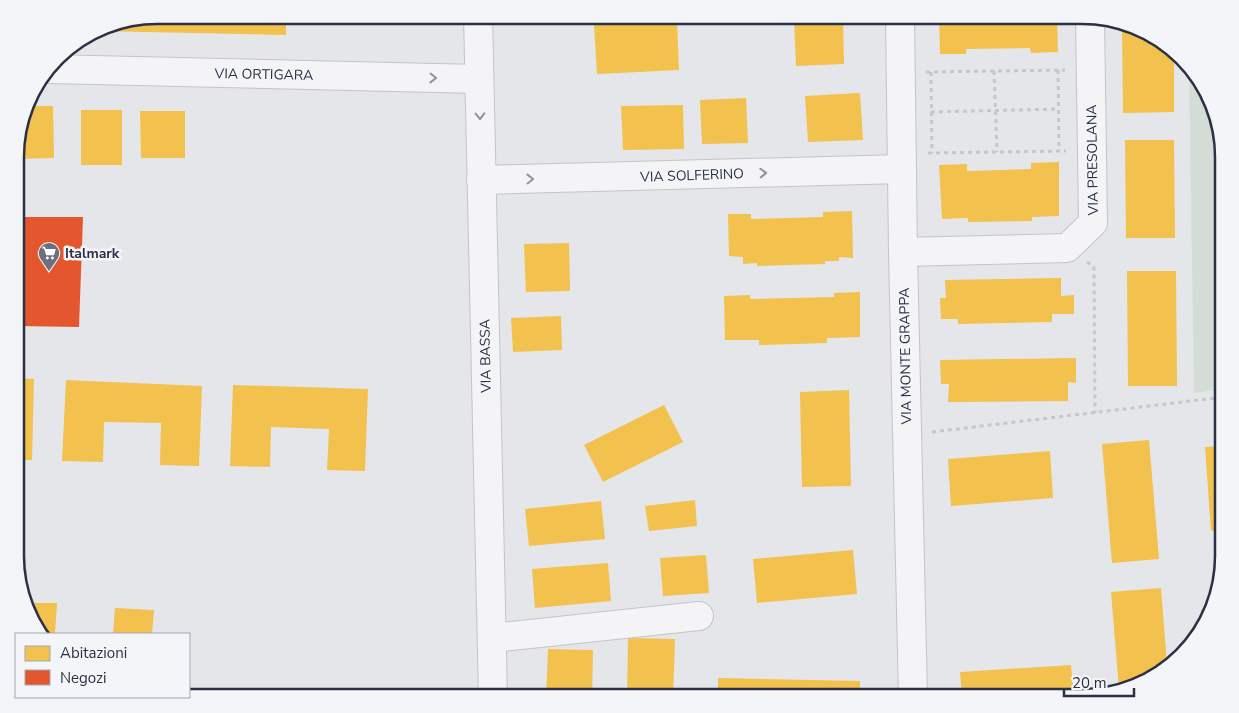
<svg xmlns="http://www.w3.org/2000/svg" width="1239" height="713" font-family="'Nunito Sans',sans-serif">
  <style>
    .green { fill: #d4ddd5 }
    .homes { fill: #f2c14e }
    .shops { fill: #e4572e }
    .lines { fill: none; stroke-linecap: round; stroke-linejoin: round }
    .minor-casing { stroke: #c3c4c7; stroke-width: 30 }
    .path { stroke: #c6c7cb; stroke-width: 3; stroke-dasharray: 4 4; stroke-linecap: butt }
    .minor { stroke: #f4f4f6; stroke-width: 28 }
    .oneway { stroke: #90929d }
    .labels { text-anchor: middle; stroke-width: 5; stroke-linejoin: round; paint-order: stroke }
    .street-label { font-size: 14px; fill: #2b3144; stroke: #f3f5f9 }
    .poi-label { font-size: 14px; font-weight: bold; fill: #2b3144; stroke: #f3f5f9; text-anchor: start }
    .rim { fill: none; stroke: #2b3144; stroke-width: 2.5 }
  </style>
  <rect width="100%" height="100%" fill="#e5e6e9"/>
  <polygon class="green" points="1189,69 1205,86 1224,147 1224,389 1194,393"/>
  <g class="homes">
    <polygon points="157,15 286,15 286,35 95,31 103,26"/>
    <polygon points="939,15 1057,15 1058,52 1031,53 1030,48 966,49 966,54 940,54"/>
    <polygon points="843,18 844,64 796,66 794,19"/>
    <polygon points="677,21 679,70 597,74 594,25"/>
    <polygon points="1122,26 1153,34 1174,54 1174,112 1123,113"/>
    <polygon points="860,93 863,140 808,142 805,96"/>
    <polygon points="746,98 748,143 702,144 700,100"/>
    <polygon points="683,105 684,149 623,150 621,106"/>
    <polygon points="26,106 53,106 54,158 16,159 16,139"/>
    <rect x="81" y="110" width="41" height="55"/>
    <polygon points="140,111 185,111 185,158 141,158"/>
    <polygon points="1125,140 1174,140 1175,238 1126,238"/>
    <polygon points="1059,162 1059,216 1032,217 1032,221 968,222 968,218 942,219 939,165 967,164 967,171 1031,169 1031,163"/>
    <polygon points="852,211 853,258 839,257 839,261 825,261 825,264 757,266 757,263 743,264 743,257 729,256 728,214 751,214 751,219 823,217 823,212"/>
    <polygon points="569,243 570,291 526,292 524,244"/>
    <polygon points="1127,271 1176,271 1177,386 1128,386"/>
    <polygon points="1061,278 1061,296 1074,295 1074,314 1052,314 1052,322 958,324 958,319 941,319 940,298 946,298 945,280"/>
    <polygon points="860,292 860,337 827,338 827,343 759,345 759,340 725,340 724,296 750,295 750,299 834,297 834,293"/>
    <polygon points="561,316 562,350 513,352 511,318"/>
    <polygon points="1076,358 1076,383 1068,382 1068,401 948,402 949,384 941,384 940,360"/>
    <polygon points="16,378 34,379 32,460 16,460"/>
    <polygon points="66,380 202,386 199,466 160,465 161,423 104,422 103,462 62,461"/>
    <polygon points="233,385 368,389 365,471 327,470 329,429 271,427 270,467 230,466"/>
    <polygon points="849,390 851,486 802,487 800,392"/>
    <polygon points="664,405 683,442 603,482 584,445"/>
    <polygon points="1149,440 1159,559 1112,563 1102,444"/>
    <polygon points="1224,446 1224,530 1211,531 1205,447"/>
    <polygon points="1050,451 1053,498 951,506 948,459"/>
    <polygon points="695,500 697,526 649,531 645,506"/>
    <polygon points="601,501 605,539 529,546 525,509"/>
    <polygon points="853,550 857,594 757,603 753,559"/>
    <polygon points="706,555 709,593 663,596 660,558"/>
    <polygon points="608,563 611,601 535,608 532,569"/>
    <polygon points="1161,588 1167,665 1153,679 1119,689 1111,592"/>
    <polygon points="27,603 57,603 55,634 39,634"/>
    <polygon points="115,608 154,610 152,634 113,634"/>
    <polygon points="1210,609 1205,627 1203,629 1201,610"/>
    <polygon points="628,638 675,639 673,698 627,698"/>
    <polygon points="548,649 593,650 592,698 546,698"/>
    <polygon points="1071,665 1074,698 962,698 960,672"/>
    <polygon points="718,678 860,681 860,698 718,698"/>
  </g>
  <polygon class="shops" points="16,217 83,217 79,327 16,326"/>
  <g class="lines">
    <g class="minor-casing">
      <g id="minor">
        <polyline points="478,15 493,698"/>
        <polyline points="900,15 903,252 913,698"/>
        <polyline points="49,69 479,79"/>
        <polyline points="481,180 902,169"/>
        <polyline points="903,252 1067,248 1093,223 1090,17"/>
        <polyline points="492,638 699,616"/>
      </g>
    </g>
    <g class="path">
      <polyline points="1058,70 1059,151"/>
      <polyline points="994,71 997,152"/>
      <polyline points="926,72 1065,70"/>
      <polyline points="931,72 932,153"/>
      <polyline points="931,112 1059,109"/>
      <polyline points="928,153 1066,151"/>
      <polyline points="1087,262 1094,267 1095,413"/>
      <polyline points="932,432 1224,397"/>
    </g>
    <use href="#minor" class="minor"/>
  </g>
  <defs><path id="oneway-chevron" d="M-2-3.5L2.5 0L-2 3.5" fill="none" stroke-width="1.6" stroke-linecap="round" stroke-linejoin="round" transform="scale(1.25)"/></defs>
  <g class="oneway">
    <use href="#oneway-chevron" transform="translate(433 78) rotate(1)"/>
    <use href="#oneway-chevron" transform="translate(480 116) rotate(89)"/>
    <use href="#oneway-chevron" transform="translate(763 173) rotate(-2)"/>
    <use href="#oneway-chevron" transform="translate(530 179) rotate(-1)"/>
  </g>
  <defs>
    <g id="supermarket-pin" transform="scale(1.125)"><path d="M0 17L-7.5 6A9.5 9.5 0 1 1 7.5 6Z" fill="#6c707e" stroke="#f3f5f9"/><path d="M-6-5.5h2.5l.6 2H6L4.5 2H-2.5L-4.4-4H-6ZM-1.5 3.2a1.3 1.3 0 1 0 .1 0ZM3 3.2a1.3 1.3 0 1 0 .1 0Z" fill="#fff"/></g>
  </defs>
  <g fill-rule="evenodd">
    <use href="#supermarket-pin" x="49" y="253"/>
  </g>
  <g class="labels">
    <g class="street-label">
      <text transform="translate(264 74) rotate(1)" y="5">VIA ORTIGARA</text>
      <text transform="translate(1092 160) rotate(-91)" y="5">VIA PRESOLANA</text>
      <text transform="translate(692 175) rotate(-2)" y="5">VIA SOLFERINO</text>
      <text transform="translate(485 356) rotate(-91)" y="5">VIA BASSA</text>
      <text transform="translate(905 356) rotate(-91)" y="5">VIA MONTE GRAPPA</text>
    </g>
    <g class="poi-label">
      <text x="65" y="258">Italmark</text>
    </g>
  </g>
  <path d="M0 0H1239V713H0ZM157 24H1082A133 133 0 0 1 1215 157V556A133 133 0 0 1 1082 689H157A133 133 0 0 1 24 556V157A133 133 0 0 1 157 24Z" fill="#f3f5f9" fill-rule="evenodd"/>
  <path class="rim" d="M157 24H1082A133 133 0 0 1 1215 157V556A133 133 0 0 1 1082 689H157A133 133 0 0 1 24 556V157A133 133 0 0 1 157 24Z"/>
  <rect x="15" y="633" width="175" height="65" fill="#f3f5f9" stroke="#a3a7b1"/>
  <rect x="25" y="646" width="25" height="15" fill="#f2c14e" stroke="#a3a7b1"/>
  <text x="60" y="658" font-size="15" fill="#2b3144">Abitazioni</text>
  <rect x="25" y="670" width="25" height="15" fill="#e4572e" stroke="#a3a7b1"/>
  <text x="60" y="683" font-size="15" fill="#2b3144">Negozi</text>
  <path d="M1064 688v8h70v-8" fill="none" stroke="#2b3144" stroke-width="2.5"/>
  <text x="1072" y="688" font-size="15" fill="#2b3144" stroke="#f3f5f9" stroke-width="4" paint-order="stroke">20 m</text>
</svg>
